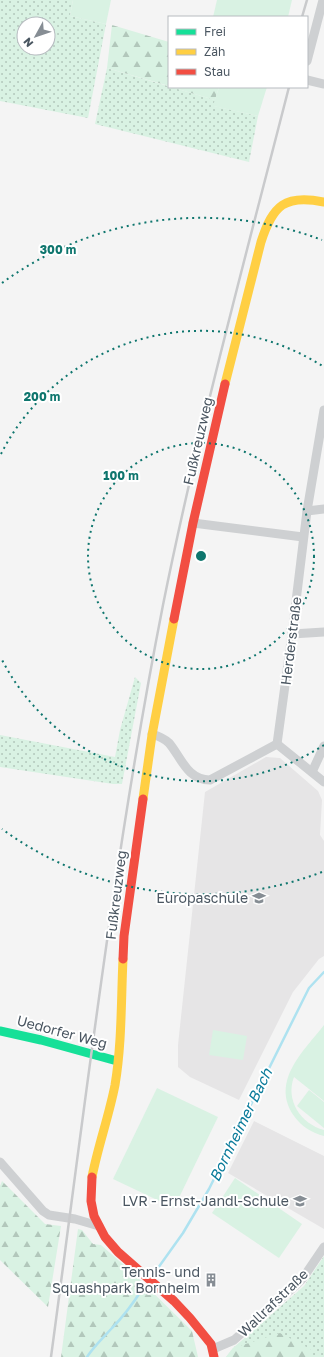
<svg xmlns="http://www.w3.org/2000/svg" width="324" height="1357" font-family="'Golos Text',sans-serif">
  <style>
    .education { fill: #e6e5e6 }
    .grass { fill: url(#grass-dots); fill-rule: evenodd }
    .forest { fill: url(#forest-firs) }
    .garden { fill: #d9f2e3 }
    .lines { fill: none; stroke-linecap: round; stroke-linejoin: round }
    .stream { stroke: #aee2f0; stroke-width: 2.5 }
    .street { stroke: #ced0d2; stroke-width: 9 }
    .fast { stroke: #16e098; stroke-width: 9 }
    .slow { stroke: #ffcf43; stroke-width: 9 }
    .jam { stroke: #f24e42; stroke-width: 9 }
    .rail { stroke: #c9cacc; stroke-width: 2.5 }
    .ring { fill: none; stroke: #0f766e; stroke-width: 2; stroke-dasharray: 2 4 }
    .labels { text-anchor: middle; stroke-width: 4; stroke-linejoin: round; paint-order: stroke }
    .street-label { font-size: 14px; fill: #4a5661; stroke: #fff }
    .poi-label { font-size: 14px; fill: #4a5661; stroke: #fff; text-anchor: end }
    .water-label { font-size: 15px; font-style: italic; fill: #0c7c9b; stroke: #fff }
    .centre { fill: #0f766e; stroke: #fff; stroke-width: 2 }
    .ring-label { font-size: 12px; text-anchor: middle; font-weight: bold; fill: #0f766e; stroke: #fff; stroke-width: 4; stroke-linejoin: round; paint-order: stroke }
  </style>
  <defs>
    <pattern id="grass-dots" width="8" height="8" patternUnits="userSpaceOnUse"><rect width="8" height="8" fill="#d9f2e3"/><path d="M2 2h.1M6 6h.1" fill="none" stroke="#b2c7bb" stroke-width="1.8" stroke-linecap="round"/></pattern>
    <pattern id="forest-firs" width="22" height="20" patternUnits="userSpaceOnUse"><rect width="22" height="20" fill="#d9f2e3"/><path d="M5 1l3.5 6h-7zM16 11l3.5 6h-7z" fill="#b2c7bb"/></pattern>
  </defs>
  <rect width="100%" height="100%" fill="#f4f4f4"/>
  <g class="education">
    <polygon points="266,757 280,758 318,791 322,800 320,835 324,841 324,956 319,959 293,992 239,1100 190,1077 178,1067 178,1045 205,792"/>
    <polygon points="254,1121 324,1156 324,1229 228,1173"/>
  </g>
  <g class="grass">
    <path d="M 0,0 L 73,0 L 70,16 L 106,24 L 88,118 L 0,101 ZM 24,24 L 48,24 L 48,48 L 24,48 Z"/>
    <polygon points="107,68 215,100 214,106 258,116 249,162 95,124"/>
    <polygon points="135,677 141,683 122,784 113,784 0,767 0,735 115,757 120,730"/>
    <polygon points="324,1256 324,1357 226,1357 233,1348 304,1286"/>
  </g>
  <g class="forest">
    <polygon points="112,25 169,42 169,86 107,68"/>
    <polygon points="171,87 219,87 215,100"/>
    <polygon points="2,1181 45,1224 61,1226 48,1307 0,1260 0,1186"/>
    <polygon points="78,1229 82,1230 93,1244 101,1245 134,1274 192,1331 198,1357 61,1357"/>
    <polygon points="280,1333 312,1350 308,1357 226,1357 233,1348"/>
  </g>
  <g class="garden">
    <polygon points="73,0 111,0 106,24 70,16"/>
    <polygon points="217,0 292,0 288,17 213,17"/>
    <polygon points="219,87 267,87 258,116 213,106"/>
    <path d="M 324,1025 L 324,1101 L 294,1077 C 285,1100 301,1124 324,1130 L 324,1136 C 312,1133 301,1126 294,1116 C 270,1081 304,1051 324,1025 Z"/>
    <polygon points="213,1030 247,1036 243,1060 209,1055"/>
    <polygon points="157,1088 218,1117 174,1208 113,1179"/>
    <polygon points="309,1090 324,1102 324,1128 297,1106"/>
    <polygon points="235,1178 302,1224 279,1258 212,1213"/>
  </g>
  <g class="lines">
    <g class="stream">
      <polyline points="153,1275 183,1233 209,1189 303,1000 309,988 324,972"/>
      <path d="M 87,1357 C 94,1346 103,1338 112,1328 C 124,1316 134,1302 143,1288"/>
    </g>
    <g class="street">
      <polyline points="307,61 323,0"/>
      <polyline points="307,80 324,84"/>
      <polyline points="307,511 324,509"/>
      <polyline points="193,523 303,537"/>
      <polyline points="292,634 324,632"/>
      <path d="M 152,734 C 158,736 164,738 169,743 C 181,757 187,780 210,780 L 277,744"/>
      <polyline points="277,744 292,634 307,511 324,410"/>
      <polyline points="277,744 324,782"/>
      <polyline points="312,772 324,746"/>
      <polyline points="0,1162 43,1211 49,1215 75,1219 99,1226"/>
      <polyline points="213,1349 234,1340 295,1286 303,1278 324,1247"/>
    </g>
    <polyline class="fast" points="0,1031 41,1040 117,1061"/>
    <g class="slow">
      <path d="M 225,384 L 261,242 C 273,205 285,194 324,202"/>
      <polyline points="143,799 152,735 174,619"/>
      <path d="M 92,1177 C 98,1146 109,1116 115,1085 C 122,1043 121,1001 123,959"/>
    </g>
    <g class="jam">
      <polyline points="174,619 193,523 225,384"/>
      <polyline points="123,959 124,936 143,799"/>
      <polyline points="92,1177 91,1201 94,1216 105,1237 118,1252 174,1301 190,1318 211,1344 214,1357"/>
    </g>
    <g class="rail">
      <polyline points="302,17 307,0"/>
      <path d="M 51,1357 C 85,1106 114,854 163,605 C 198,431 245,259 289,87"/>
    </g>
  </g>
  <g class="ring">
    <circle cx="201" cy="556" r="113"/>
    <path d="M324 745A225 225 0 0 1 1 658M1 454A225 225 0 0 1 324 367"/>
    <path d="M322 872A338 338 0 0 1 2 829M2 283A338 338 0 0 1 322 240"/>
  </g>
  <defs>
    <g id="school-bare" transform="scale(1.08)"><path d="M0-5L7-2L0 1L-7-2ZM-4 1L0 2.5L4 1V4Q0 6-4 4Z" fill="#868d94" stroke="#fff" stroke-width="2.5" paint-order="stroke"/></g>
    <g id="building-bare" transform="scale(1.08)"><path d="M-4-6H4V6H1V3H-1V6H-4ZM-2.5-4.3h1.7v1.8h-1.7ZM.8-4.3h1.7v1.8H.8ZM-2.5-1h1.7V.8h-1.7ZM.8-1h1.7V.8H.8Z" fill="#868d94" stroke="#fff" stroke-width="2.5" paint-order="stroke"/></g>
  </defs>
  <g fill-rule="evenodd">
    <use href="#school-bare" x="259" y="898"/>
    <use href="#school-bare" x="300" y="1201"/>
    <use href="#building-bare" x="211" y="1280"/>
  </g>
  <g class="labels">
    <g class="street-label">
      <text transform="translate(198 441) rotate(-77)" y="5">Fußkreuzweg</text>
      <text transform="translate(291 641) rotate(-83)" y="5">Herderstraße</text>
      <text transform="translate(116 895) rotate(-83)" y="5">Fußkreuzweg</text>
      <text transform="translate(62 1032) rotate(15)" y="5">Uedorfer Weg</text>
      <text transform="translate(273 1303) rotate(-44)" y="5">Wallrafstraße</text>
    </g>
    <g class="poi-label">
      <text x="248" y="903">Europaschule</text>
      <text x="289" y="1206">LVR - Ernst-Jandl-Schule</text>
      <text x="200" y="1277">Tennis- und<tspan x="200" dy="16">Squashpark Bornheim</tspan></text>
    </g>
    <g class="water-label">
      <text transform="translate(241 1125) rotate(-64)" y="5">Bornheimer Bach</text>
    </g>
  </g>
  <circle cx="201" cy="556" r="6" class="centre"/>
  <g class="ring-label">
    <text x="58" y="254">300 m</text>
    <text x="42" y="401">200 m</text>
    <text x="121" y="480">100 m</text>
  </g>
  <rect x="168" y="16" width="140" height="72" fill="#ffffff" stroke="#b7bbc0"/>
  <rect x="176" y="29" width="20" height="6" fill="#16e098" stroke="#b7bbc0"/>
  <text x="204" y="36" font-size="12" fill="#4a5661">Frei</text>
  <rect x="176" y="49" width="20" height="6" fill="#ffcf43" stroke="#b7bbc0"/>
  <text x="204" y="56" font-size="12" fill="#4a5661">Zäh</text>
  <rect x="176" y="69" width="20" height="6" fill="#f24e42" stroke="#b7bbc0"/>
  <text x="204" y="76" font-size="12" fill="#4a5661">Stau</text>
  <g transform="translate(36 36) rotate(230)"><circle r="19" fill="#ffffff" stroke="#b7bbc0"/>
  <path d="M0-3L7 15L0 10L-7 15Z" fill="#868d94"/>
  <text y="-6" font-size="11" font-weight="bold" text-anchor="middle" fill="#4a5661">N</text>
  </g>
</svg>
